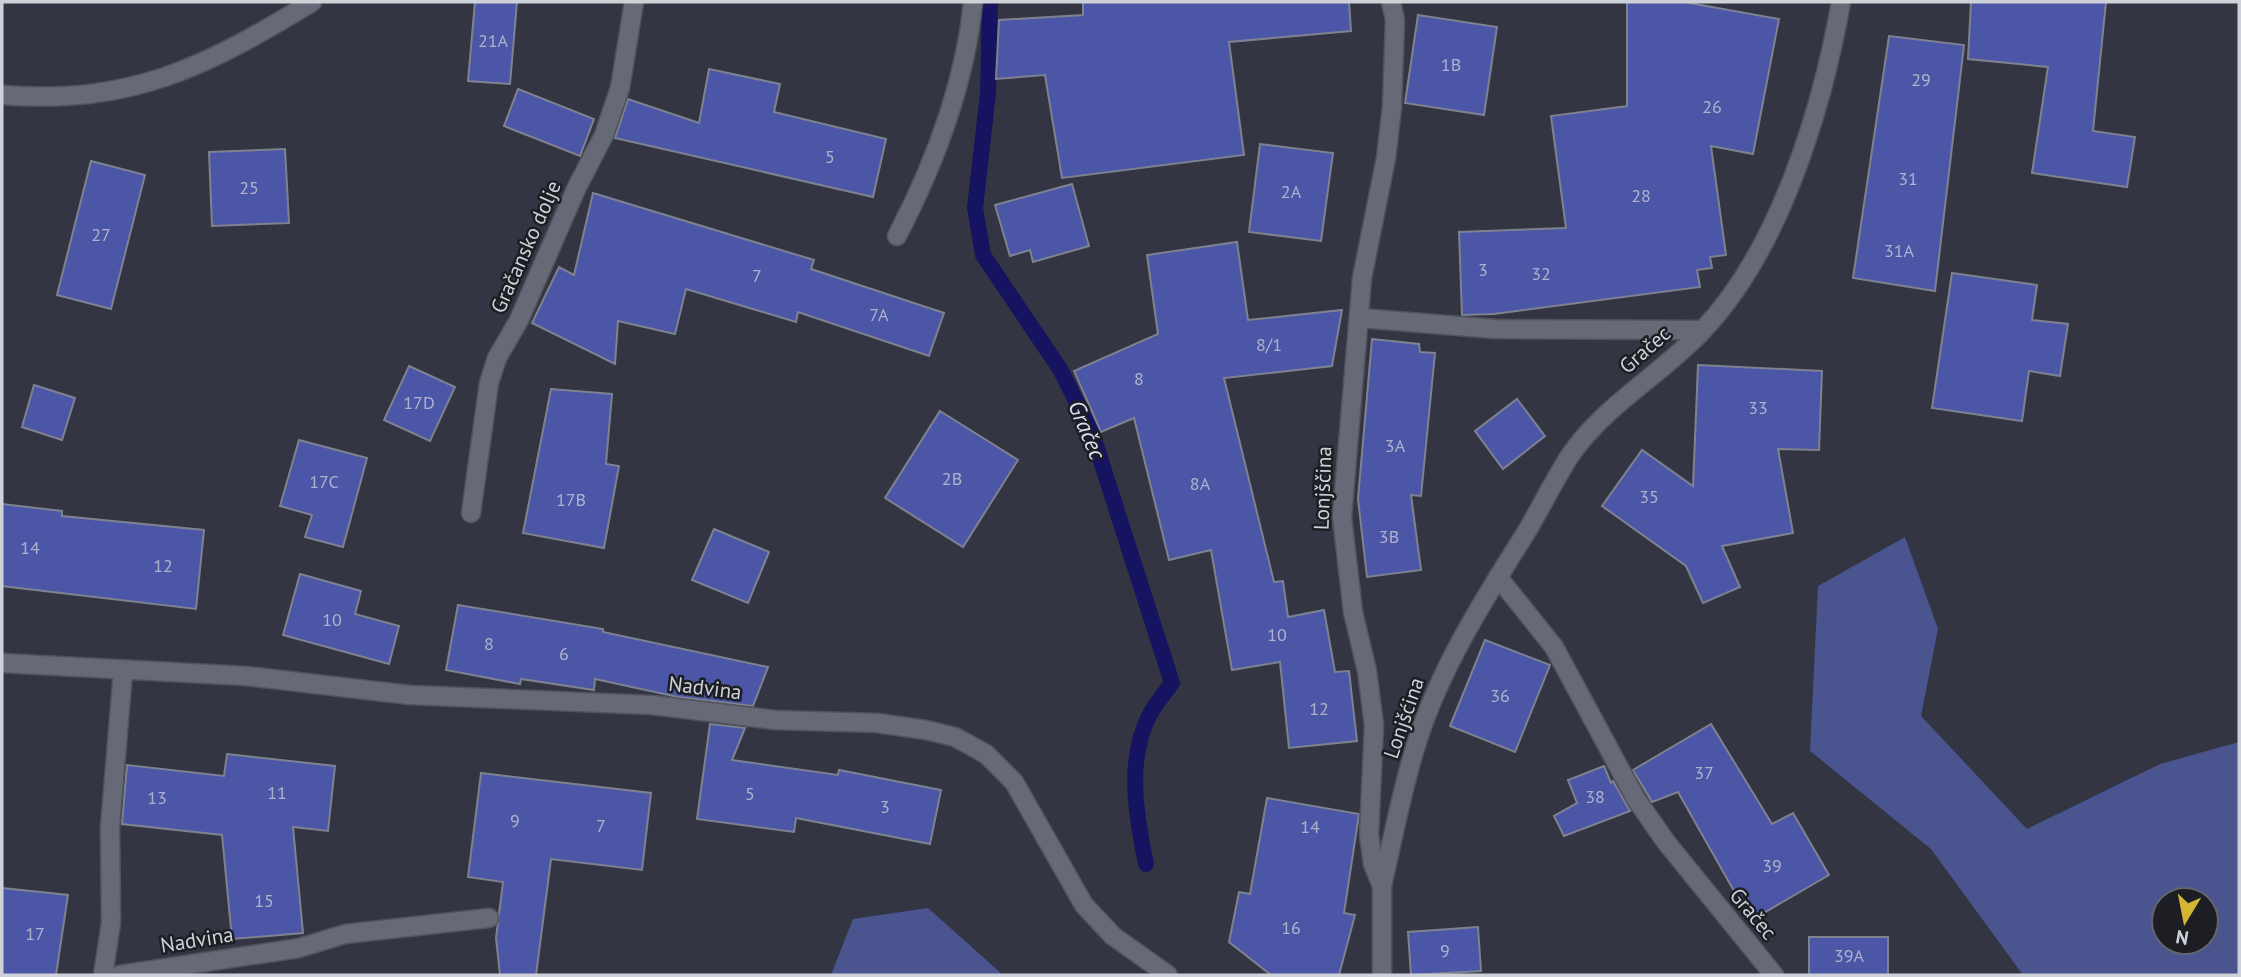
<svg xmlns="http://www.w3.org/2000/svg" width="2241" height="977" font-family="'PT Sans',sans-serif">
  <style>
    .green { fill: #4a548f; fill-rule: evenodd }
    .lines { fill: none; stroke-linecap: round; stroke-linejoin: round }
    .stream { stroke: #161460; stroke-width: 16 }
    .building { fill: #4b56a7; stroke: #7e8290; stroke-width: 2 }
    .street-casing { stroke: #51535d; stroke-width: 21 }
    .secondary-casing { stroke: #51535d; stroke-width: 21 }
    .street { stroke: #666976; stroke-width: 18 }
    .secondary { stroke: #666976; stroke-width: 18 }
    .labels { text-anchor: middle; stroke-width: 5; stroke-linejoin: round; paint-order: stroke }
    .number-label { font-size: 18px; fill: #aeb2cc }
    .street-label { font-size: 21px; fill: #cfd1d8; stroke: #1c1e23 }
    .water-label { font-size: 23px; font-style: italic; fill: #dadff6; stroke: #1c1e23 }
  </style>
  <rect width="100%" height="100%" fill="#333642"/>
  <g class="green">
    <path d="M 1905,537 L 1938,629 L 1921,716 L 2027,829 L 2160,764 L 2239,742 L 2239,975 L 2023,975 L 1931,849 L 1810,751 L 1818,586 ZM 2164,900 L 2206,900 L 2206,942 L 2164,942 Z"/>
    <polygon points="928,908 1003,975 831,975 853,919"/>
  </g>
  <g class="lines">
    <path class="stream" d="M 990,2 L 988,93 L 975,208 L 983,255 L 1060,369 L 1092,433 L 1172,683 C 1165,693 1156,703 1150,714 C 1126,760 1136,815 1146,864"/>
  </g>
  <g class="building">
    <polygon points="475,2 517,2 510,84 468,81"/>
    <polygon points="1083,2 1349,2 1351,31 1229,42 1244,155 1062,178 1045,75 996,79 999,20 1083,15"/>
    <polygon points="1627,2 1684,2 1779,19 1753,154 1711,146 1726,255 1710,257 1712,268 1697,270 1700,287 1494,314 1462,315 1459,232 1566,228 1551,116 1627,106"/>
    <polygon points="1971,2 2106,2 2093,131 2135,137 2127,187 2032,173 2048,67 1968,59"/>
    <polygon points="1418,15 1497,27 1484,115 1405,103"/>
    <polygon points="1889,36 1964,45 1935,291 1853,278"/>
    <polygon points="709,69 780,84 774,112 886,139 873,197 615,138 628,99 699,123"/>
    <polygon points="518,89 594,119 580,156 504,126"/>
    <polygon points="1260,144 1333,153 1321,241 1249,232"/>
    <polygon points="285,149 289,223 212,226 209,152"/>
    <polygon points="91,161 145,175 111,309 57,295"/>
    <polygon points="1072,184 1089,246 1033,262 1030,250 1010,256 995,205"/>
    <polygon points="593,193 814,260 811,269 944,313 929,356 798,312 796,322 686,289 675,334 618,321 615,364 532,323 559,267 574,275"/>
    <polygon points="1237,242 1248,320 1342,310 1332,366 1224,378 1274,582 1283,581 1288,617 1324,610 1335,672 1349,671 1357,741 1289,748 1280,662 1232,670 1211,550 1169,560 1134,418 1101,432 1074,371 1158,334 1147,255"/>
    <polygon points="1952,273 2037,285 2032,320 2068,324 2060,376 2029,371 2022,421 1932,408"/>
    <polygon points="1372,339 1419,344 1420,352 1435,353 1421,496 1411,495 1421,570 1367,577 1358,499"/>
    <polygon points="1698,365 1822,371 1819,450 1778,449 1793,533 1722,546 1740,587 1703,603 1686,566 1602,506 1642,450 1693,486"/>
    <polygon points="409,366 455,387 430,441 384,420"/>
    <polygon points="34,385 75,398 62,440 22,427"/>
    <polygon points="551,389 612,394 606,464 619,466 604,548 523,533"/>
    <polygon points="1517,399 1545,436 1503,469 1475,431"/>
    <polygon points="940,411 1018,460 963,547 885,498"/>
    <polygon points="299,440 367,458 343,547 305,537 312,515 280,506"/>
    <polygon points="2,504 62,511 62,516 204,530 196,609 2,586"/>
    <polygon points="714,529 769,552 748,603 692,580"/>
    <polygon points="300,574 361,591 355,614 399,626 389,664 283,635"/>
    <polygon points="458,605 603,629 603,632 768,667 753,706 678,697 595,679 594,690 521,679 520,684 446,670"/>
    <polygon points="1485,640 1550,665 1515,752 1450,726"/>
    <polygon points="710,724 745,728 732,760 838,775 839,770 941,790 930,844 796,818 794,832 697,819"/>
    <polygon points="1711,724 1772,824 1793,813 1829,875 1762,914 1747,914 1678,792 1652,802 1633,770"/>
    <polygon points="227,754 335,766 328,831 293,827 303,933 232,939 222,835 122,824 127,765 224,776"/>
    <polygon points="1604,766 1611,783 1613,781 1630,811 1564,836 1554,816 1577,803 1568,780"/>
    <polygon points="481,773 651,793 642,870 551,859 536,975 500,975 496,938 503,882 468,877"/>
    <polygon points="1267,798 1359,814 1344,913 1355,915 1339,975 1271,975 1229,942 1239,892 1250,894"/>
    <polygon points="2,888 68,895 56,975 2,975"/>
    <polygon points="1478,927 1481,971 1411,975 1408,932"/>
    <rect x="1809" y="937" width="79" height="38"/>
  </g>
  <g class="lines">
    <g class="street-casing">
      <g id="street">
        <path d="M 897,236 C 935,163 965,85 973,2"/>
        <polyline points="1360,318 1495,329 1703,330"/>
        <polyline points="471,513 489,383 497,358 519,320 577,187 604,135 620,88 634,2"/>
        <polyline points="1498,577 1554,647 1636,799 1666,842 1774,975"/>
        <polyline points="2,663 246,676 410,695 652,705 775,720 877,723 926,730 955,737 986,754 1014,782 1084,905 1113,936 1168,975"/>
        <path d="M 1382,886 C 1393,838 1402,788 1417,742 C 1441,666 1485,598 1527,531 C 1541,507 1554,481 1569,457 C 1604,405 1661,375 1703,330 C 1780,249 1822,109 1841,2"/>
        <polyline points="103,975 111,923 110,827 123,671"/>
        <polyline points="120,975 299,948 345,934 489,918"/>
        <polyline points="1382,975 1382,886 1373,864 1369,835 1374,725 1367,671 1353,612 1342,517 1362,278 1386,158 1392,107 1395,20 1391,2"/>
      </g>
    </g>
    <g class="secondary-casing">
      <path id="secondary" d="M 2,95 C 132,105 205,67 312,2"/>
    </g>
    <use href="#street" class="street"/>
    <use href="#secondary" class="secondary"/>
  </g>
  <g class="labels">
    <g class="number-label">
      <text x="493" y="47">21A</text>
      <text x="1451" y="71">1B</text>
      <text x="1921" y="86">29</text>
      <text x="1712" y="113">26</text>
      <text x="830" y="163">5</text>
      <text x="1908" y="185">31</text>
      <text x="249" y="194">25</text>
      <text x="1291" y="198">2A</text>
      <text x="1641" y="202">28</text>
      <text x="101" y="241">27</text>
      <text x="1899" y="257">31A</text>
      <text x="1483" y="276">3</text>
      <text x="1541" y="280">32</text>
      <text x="757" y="282">7</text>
      <text x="879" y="321">7A</text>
      <text x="1269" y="351">8/1</text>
      <text x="1139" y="385">8</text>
      <text x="419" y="409">17D</text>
      <text x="1758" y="414">33</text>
      <text x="1395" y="452">3A</text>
      <text x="952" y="485">2B</text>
      <text x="324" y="488">17C</text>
      <text x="1200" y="490">8A</text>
      <text x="1649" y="503">35</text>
      <text x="571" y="506">17B</text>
      <text x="1389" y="543">3B</text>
      <text x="30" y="554">14</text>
      <text x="163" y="572">12</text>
      <text x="332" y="626">10</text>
      <text x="1277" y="641">10</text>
      <text x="489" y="650">8</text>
      <text x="564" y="660">6</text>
      <text x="1500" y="702">36</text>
      <text x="1319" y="715">12</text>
      <text x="1704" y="779">37</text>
      <text x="277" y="799">11</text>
      <text x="750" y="800">5</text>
      <text x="1595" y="803">38</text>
      <text x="157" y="804">13</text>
      <text x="885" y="813">3</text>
      <text x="515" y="827">9</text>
      <text x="601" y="832">7</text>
      <text x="1310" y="833">14</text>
      <text x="1772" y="872">39</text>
      <text x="264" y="907">15</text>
      <text x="1291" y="934">16</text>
      <text x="35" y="940">17</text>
      <text x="1445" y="957">9</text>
      <text x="1849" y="962">39A</text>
    </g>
    <g class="street-label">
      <text transform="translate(526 247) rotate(-66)" y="7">Gračansko dolje</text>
      <text transform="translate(1645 350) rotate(-41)" y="7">Gračec</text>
      <text transform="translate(1323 488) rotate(-88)" y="7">Lonjščina</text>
      <text transform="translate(705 688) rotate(7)" y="7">Nadvina</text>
      <text transform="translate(1404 718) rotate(-71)" y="7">Lonjšćina</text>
      <text transform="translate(1753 914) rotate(50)" y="7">Gračec</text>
      <text transform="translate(197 940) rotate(-9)" y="7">Nadvina</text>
    </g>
    <g class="water-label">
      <text transform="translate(1087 430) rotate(67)" y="8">Gračec</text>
    </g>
  </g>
  <rect width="2241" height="977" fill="none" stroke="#cfd1d8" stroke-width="7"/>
  <g transform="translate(2185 921) rotate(190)"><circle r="33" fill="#1c1e23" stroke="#64666b" stroke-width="2"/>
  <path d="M0-5L12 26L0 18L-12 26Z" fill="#d5b534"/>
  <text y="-10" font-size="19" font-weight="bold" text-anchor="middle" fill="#cfd1d8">N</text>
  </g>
</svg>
